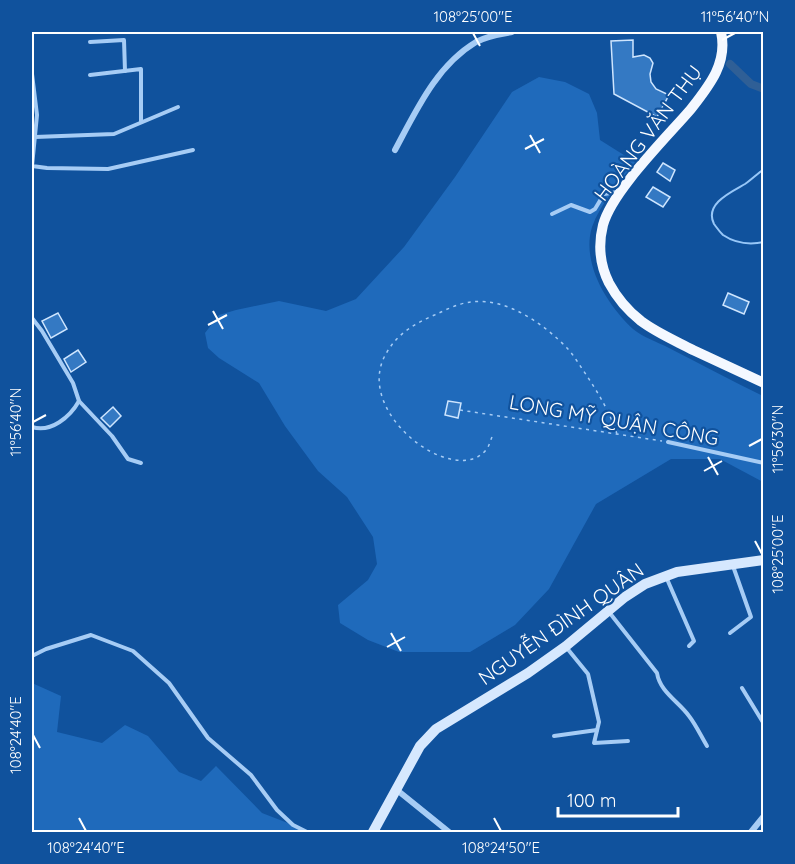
<svg xmlns="http://www.w3.org/2000/svg" width="795" height="864" font-family="Quicksand,sans-serif">
  <style>
    .green { fill: #1f6abb }
    .lines { fill: none; stroke-linecap: round; stroke-linejoin: round }
    .stream { stroke: #97c7f8; stroke-width: 2 }
    .canal { stroke: #2f5f96; stroke-width: 8 }
    .building { fill: #3479c3; stroke: #cee5fe; stroke-width: 1.5 }
    .path { stroke: #a6ccf5; stroke-width: 1.5; stroke-dasharray: 3 4.5; stroke-linecap: butt }
    .lane { stroke: #a6ccf5; stroke-width: 4 }
    .street { stroke: #a6ccf5; stroke-width: 6 }
    .secondary { stroke: #d6e8fe; stroke-width: 10 }
    .primary { stroke: #f4f8ff; stroke-width: 10 }
    .ticks { fill: none; stroke: #fff; stroke-width: 2 }
    .labels { text-anchor: middle; stroke-width: 4.5; stroke-linejoin: round; paint-order: stroke }
    .street-label { font-size: 20px; fill: #fff; stroke: #10529d }
    .neatline { fill: none; stroke: #fff; stroke-width: 2 }
    .ticks-label { font-size: 15px; text-anchor: middle; fill: #fff }
  </style>
  <rect width="100%" height="100%" fill="#10529d"/>
  <g class="green">
    <path d="M 539,77 L 565,82 L 589,94 L 597,113 L 600,140 L 635,162 C 620,182 600,204 592,227 C 581,263 607,305 633,329 C 642,337 658,342 669,348 C 701,364 732,381 763,396 L 763,482 L 720,459 L 671,459 L 596,504 L 549,589 L 515,625 L 470,652 L 399,652 L 368,640 L 340,623 L 338,605 L 368,580 L 377,564 L 373,537 L 347,497 L 318,471 L 285,426 L 259,383 L 219,358 L 208,348 L 205,333 L 219,315 L 236,310 L 279,301 L 326,311 L 356,299 L 404,247 L 455,177 L 512,92 Z"/>
    <polygon points="32,683 61,696 57,732 102,743 125,725 148,736 179,772 201,781 216,766 262,813 311,832 32,832"/>
  </g>
  <g class="lines">
    <path class="stream" d="M 764,169 C 757,174 751,180 745,184 C 731,192 704,204 714,224 C 717,228 719,231 723,235 C 735,243 750,245 764,242"/>
    <polyline class="canal" points="730,64 751,84 764,89"/>
  </g>
  <g class="building">
    <polygon points="633,40 633,57 644,55 650,58 653,63 650,74 651,82 656,89 669,95 657,117 614,94 611,41"/>
    <polygon points="663,163 675,170 670,181 657,172"/>
    <polygon points="653,187 670,197 663,207 646,197"/>
    <polygon points="728,293 749,302 744,314 723,305"/>
    <polygon points="58,313 67,329 51,338 42,321"/>
    <polygon points="78,350 86,362 71,372 64,359"/>
    <polygon points="448,401 461,403 458,418 445,415"/>
    <polygon points="113,407 121,416 110,427 101,418"/>
  </g>
  <g class="lines">
    <g class="path">
      <polyline points="460,410 662,441"/>
      <path d="M 492,437 C 490,441 489,447 486,450 C 454,489 350,411 387,352 C 398,333 417,322 437,314 C 447,309 460,303 471,302 C 506,297 544,324 567,348 C 573,354 578,363 583,370 C 597,391 609,410 617,434"/>
    </g>
    <g class="lane">
      <polyline points="90,42 124,40 125,71"/>
      <polyline points="32,74 37,115 32,166 47,168 108,169 193,150"/>
      <polyline points="90,75 141,69 141,122"/>
      <polyline points="35,137 114,134 178,107"/>
      <polyline points="552,214 571,205 590,212 595,209 604,194 617,192"/>
      <polyline points="32,318 42,331 73,383 79,401 112,436 128,459 141,463"/>
      <path d="M 32,427 C 51,433 70,417 79,401"/>
      <polyline points="668,442 764,463"/>
      <polyline points="667,579 694,641 689,646"/>
      <path d="M 609,612 L 657,673 C 660,692 678,701 689,716 C 696,725 701,736 707,746"/>
      <polyline points="730,633 751,617 733,566"/>
      <polyline points="566,647 588,674 599,722 594,743 628,741"/>
      <polyline points="32,656 46,649 91,635 133,651 169,683 208,738 251,775 277,810 293,825 307,832"/>
      <polyline points="742,688 764,724"/>
      <polyline points="554,736 597,730"/>
    </g>
    <g class="street">
      <path d="M 395,150 C 416,111 436,66 476,42 C 487,36 500,34 512,32"/>
      <polyline points="397,790 449,832"/>
      <polyline points="751,832 764,816"/>
    </g>
    <polyline class="secondary" points="373,832 420,746 436,729 528,673 566,646 625,597 645,584 677,572 764,560"/>
    <path class="primary" d="M 721,32 C 728,63 709,86 691,109 C 667,137 612,191 603,225 C 598,245 600,265 609,283 C 617,298 627,310 641,321 C 657,333 676,341 693,350 C 717,361 740,372 764,383"/>
  </g>
  <path class="ticks" d="M 473,33 L 480,46M 722,40 L 735,33M 530,135 L 540,153M 525,149 L 544,139M 213,311 L 223,329M 208,325 L 227,315M 33,422 L 46,415M 749,446 L 762,439M 708,457 L 718,475M 704,471 L 722,461M 755,541 L 762,554M 391,633 L 401,651M 387,647 L 405,637M 33,735 L 40,748M 79,818 L 86,831M 494,818 L 501,831"/>
  <g class="labels">
    <g class="street-label">
      <text transform="translate(648 133) rotate(-53)" y="7">HOÀNG VĂN THỤ</text>
      <text transform="translate(614 420) rotate(10)" y="7">LONG MỸ QUẬN CÔNG</text>
      <text transform="translate(561 624) rotate(-35)" y="7">NGUYỄN ĐÌNH QUÂN</text>
    </g>
  </g>
  <rect width="795" height="864" fill="none" stroke="#10529d" stroke-width="66"/>
  <path d="M558 807v9h120v-9" fill="none" stroke="#ffffff" stroke-width="3"/>
  <text x="567" y="807" font-size="18" fill="#ffffff" stroke="#10529d" stroke-width="4.5" paint-order="stroke">100 m</text>
  <rect x="33" y="33" width="729" height="798" class="neatline"/>
  <g class="ticks-label">
    <text x="473" y="22">108°25'00"E</text>
    <text x="735" y="22">11°56'40"N</text>
    <text transform="translate(16 422) rotate(-90)" y="5">11°56'40"N</text>
    <text transform="translate(778 439) rotate(-90)" y="5">11°56'30"N</text>
    <text transform="translate(778 554) rotate(-90)" y="5">108°25'00"E</text>
    <text transform="translate(16 735) rotate(-90)" y="5">108°24'40"E</text>
    <text x="86" y="853">108°24'40"E</text>
    <text x="501" y="853">108°24'50"E</text>
  </g>
</svg>
